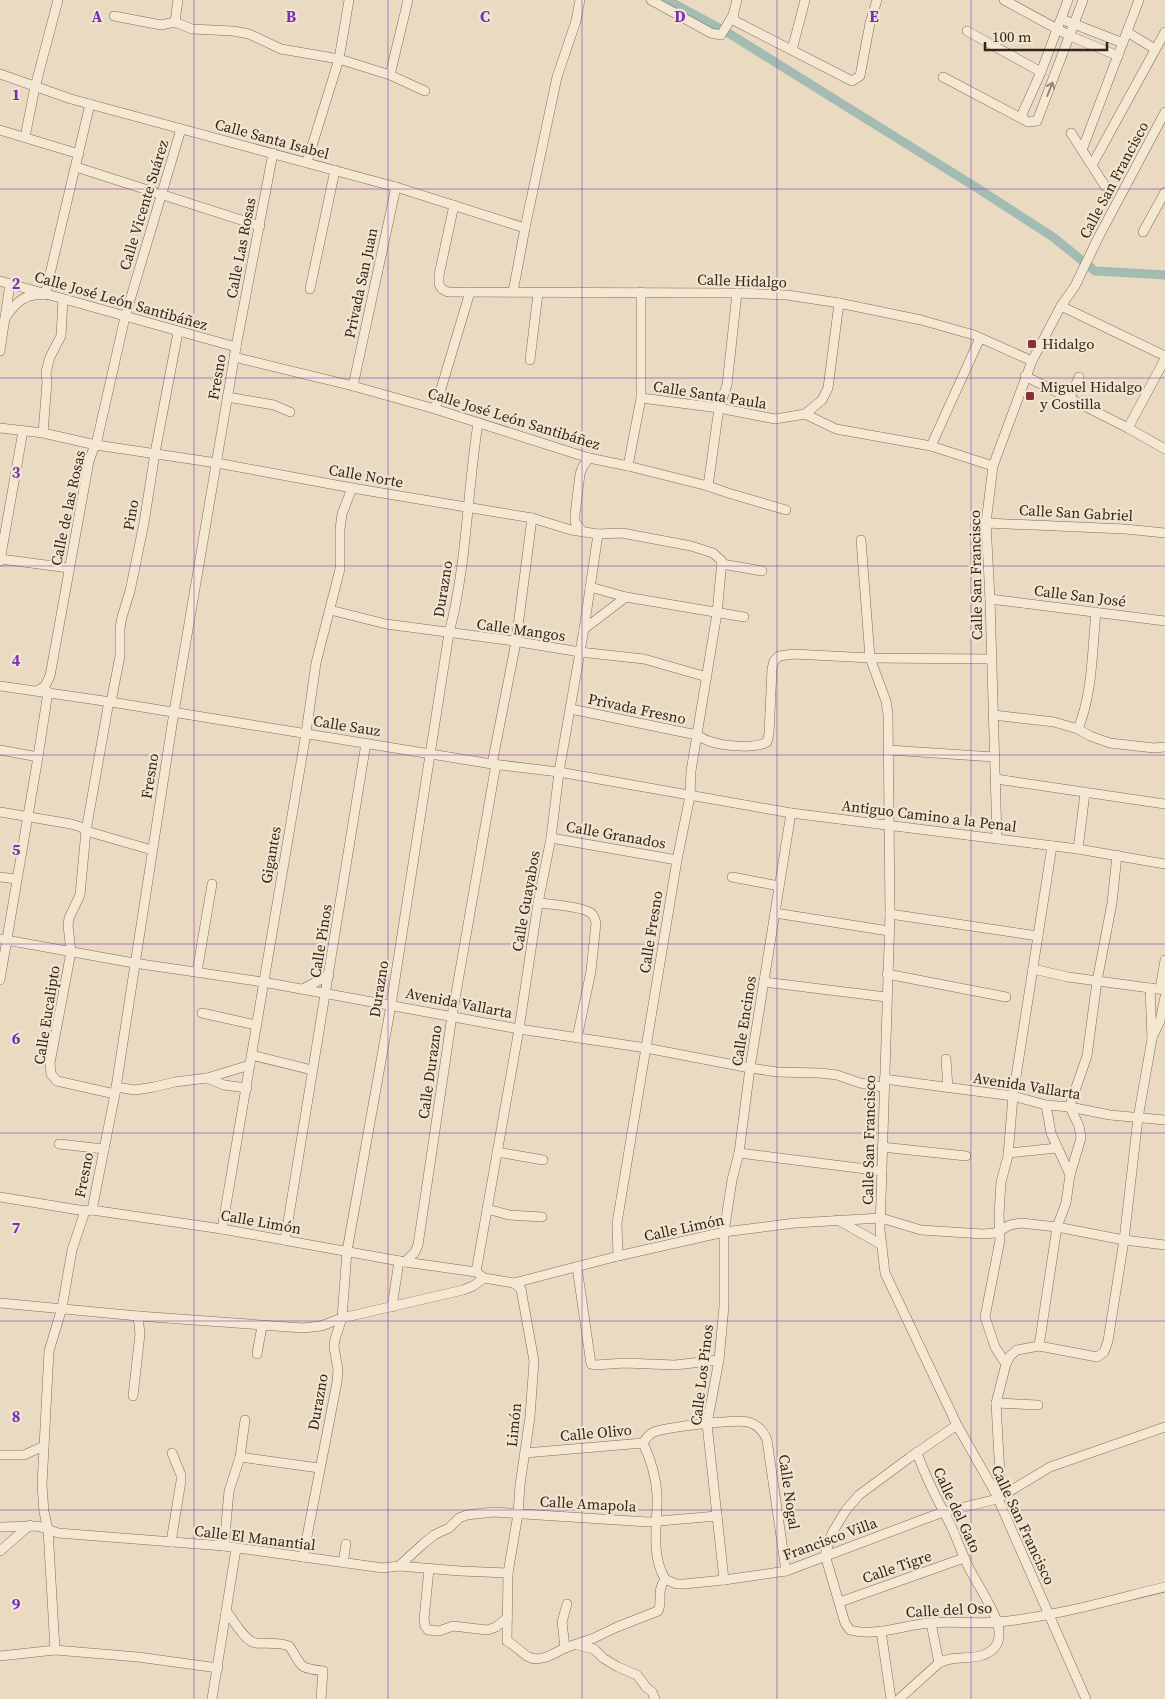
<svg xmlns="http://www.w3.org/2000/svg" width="1165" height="1699" font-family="'Source Serif 4',serif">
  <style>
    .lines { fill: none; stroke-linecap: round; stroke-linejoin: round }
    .canal { stroke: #a3bcb3; stroke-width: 9 }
    .minor-casing { stroke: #816c5a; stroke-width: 10 }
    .minor { stroke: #f5e8d3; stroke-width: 9 }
    .oneway { stroke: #948778 }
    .grid { fill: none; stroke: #7b2cbf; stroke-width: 1; stroke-opacity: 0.55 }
    .poi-dot { fill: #8a3037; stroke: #f1e5cf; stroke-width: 2 }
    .labels { text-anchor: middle; stroke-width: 4.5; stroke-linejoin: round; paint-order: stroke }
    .street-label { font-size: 15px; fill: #32261d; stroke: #f1e5cf }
    .poi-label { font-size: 15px; fill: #32261d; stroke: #f1e5cf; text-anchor: start }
    .grid-label { font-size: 16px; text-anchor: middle; font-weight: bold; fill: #7b2cbf; stroke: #f1e5cf; stroke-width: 4.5; stroke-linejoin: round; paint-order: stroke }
  </style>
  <rect width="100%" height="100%" fill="#e9dac1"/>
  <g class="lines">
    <polyline class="canal" points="667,0 730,34 974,186 1053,237 1095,271 1165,275"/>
    <g class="minor-casing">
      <g id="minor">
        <polyline points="651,0 711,33 721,35 733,15 737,0"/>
        <polyline points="1004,0 1070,36 1118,56"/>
        <polyline points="733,15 735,21 852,81 860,76 870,23 877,0"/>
        <polyline points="114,16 161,25 175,22 192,29 233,31 249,34 281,49 339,59 390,75 425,91"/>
        <polyline points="1061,19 1123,43"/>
        <polyline points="175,22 178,0"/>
        <polyline points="967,31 1041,72"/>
        <polyline points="1127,32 1155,49"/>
        <polyline points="792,50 805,0"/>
        <polyline points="0,74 71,99 396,187 525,228"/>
        <polyline points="390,75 408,0"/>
        <polyline points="943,77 1028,122 1037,121 1083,0"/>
        <polyline points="1024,119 1022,116 1023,112 1041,72 1068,0"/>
        <polyline points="0,130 79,154"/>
        <polyline points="1071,133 1105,186"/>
        <polyline points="25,137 35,87 58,0"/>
        <polyline points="1082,150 1139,0"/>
        <polyline points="307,162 339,59 349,0"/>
        <polyline points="1092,165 1165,32"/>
        <polyline points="76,167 260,226"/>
        <polyline points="454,205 439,275 439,284 442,289 448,292 737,293 787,295 839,303 921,320 974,335 1032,361"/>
        <polyline points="1143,232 1165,192"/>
        <polyline points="0,281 236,347"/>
        <polyline points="310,289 335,170"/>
        <polyline points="513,292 525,228 557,77 576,21 580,0"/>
        <polyline points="1061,306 1165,356"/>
        <path d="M 5,318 C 16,302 25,293 45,295 L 90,104"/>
        <polyline points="0,351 10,284"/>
        <polyline points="234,357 353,386 435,409 589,458 628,466 708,486 728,493 786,510"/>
        <polyline points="530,360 538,293"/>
        <polyline points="1025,376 1128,428 1165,449"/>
        <polyline points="353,386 396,187"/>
        <polyline points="227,397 274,405 290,412"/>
        <polyline points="641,398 719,408 775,419 805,414 836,429 931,446 993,466"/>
        <polyline points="1070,398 1079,377"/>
        <polyline points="435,409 470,292"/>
        <polyline points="805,414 822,400 828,388 839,303"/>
        <polyline points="0,428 43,433 96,445 217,463 352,488 532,518 571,530 598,534 622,533 691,546 713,553 722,561 717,613 691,771 690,796 677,860 617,1223 618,1256"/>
        <polyline points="1128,428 1165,359"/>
        <polyline points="43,433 47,382 46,372 50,357 61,336 63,299"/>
        <polyline points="931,446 980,338"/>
        <polyline points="628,466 641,398 641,292"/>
        <polyline points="708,486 719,408 727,385 737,293"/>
        <polyline points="986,523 1125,529 1165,533"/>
        <polyline points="583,532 575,522 575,515 580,474 583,466 589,458"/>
        <polyline points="861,540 870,658 886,701 888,714 890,914 880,1230 885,1273 957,1425 995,1492 1086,1699"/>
        <polyline points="0,559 69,568"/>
        <polyline points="0,561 23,431"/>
        <polyline points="722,564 762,571"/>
        <polyline points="590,587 626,597 744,617"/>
        <polyline points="990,599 1165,621"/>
        <polyline points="330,610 386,624 507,640 580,652 644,659 707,677"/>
        <polyline points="584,629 626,597"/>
        <polyline points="0,686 111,702 492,764 559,772 791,813 1078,849 1165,864"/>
        <polyline points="37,691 45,686 50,676 89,461 93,450 96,445 125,317 181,129"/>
        <polyline points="109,701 86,831 80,895 69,918 68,925 71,952 50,1063 51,1074 57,1081 115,1094"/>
        <polyline points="111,702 120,656 120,628 122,617 130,591 144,523 155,453 178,332"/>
        <path d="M 571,709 L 697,735 C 702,738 707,741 712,742 C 725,746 756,749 767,742 L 769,734 L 772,669 L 774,661 L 779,656 L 794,654 L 870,658 L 992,659"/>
        <polyline points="993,715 1054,722 1078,729 1090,736 1110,743 1154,748 1165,747"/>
        <path d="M 1078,729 C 1093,692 1092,651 1096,612"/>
        <polyline points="0,750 38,757"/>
        <polyline points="889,750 994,757"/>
        <polyline points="492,764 516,642 532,518"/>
        <polyline points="996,779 1165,804"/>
        <polyline points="0,812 71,824 81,827 86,831 152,850"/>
        <polyline points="551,838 677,860"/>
        <polyline points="997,839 990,599 986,523 993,466 1032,361 1061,306 1075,286 1098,238 1165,112"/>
        <polyline points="1078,849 1085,793"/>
        <polyline points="0,877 17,879"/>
        <polyline points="732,877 779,886"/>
        <path d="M 538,903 C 549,904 583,907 591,913 C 594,915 595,919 596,923 L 591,971 L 577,1038"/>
        <polyline points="775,913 889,931"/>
        <polyline points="890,914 1038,936"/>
        <polyline points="0,939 134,963 263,982 519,1029 646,1048 750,1068 777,1072 820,1073 837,1075 860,1083 883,1087"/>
        <polyline points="1033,969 1068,977 1165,990"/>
        <polyline points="197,972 212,884"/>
        <polyline points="887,974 1006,997"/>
        <polyline points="0,980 38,757 48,692"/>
        <polyline points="764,982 886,997"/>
        <polyline points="303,989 329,975"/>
        <polyline points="1160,989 1165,960"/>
        <polyline points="202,1013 256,1025"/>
        <polyline points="1152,1038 1160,1021 1165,997"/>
        <polyline points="251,1055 312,1070"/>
        <polyline points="946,1059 948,1088"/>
        <polyline points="207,1078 224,1085 247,1088"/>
        <polyline points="884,1079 1013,1096 1046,1105 1070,1107 1110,1115 1165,1120"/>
        <polyline points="116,1087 135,1090 154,1087 175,1082 207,1078 250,1065"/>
        <polyline points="1046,1105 1051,1133 1070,1175"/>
        <polyline points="59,1144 104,1149"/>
        <polyline points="882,1147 966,1156"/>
        <polyline points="497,1152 543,1160"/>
        <polyline points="739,1153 882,1171"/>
        <polyline points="1008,1153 1057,1148"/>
        <polyline points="0,1197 85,1211 92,1210 222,1229 405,1262 476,1272 484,1278 514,1283 618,1256 724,1232 795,1223 881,1218 921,1230 983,1234 995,1233 1010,1225 1021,1223 1057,1227 1124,1240 1165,1245"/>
        <polyline points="487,1209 509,1215 542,1217"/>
        <polyline points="92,1210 115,1094 174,712 236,347 273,153"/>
        <polyline points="838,1220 882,1245"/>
        <polyline points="222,1229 306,733 316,663 340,569 340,529 342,514 352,488"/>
        <polyline points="285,1240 366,743"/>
        <polyline points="405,1262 415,1252 418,1245 452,1016 496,764"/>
        <polyline points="577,1267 591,1364 596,1365 624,1363 675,1365 719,1360"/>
        <polyline points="476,1272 519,1029 538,903 551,838 559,772 584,629 598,534"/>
        <path d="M 514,1283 L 521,1289 L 534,1361 L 530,1417 L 520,1485 L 518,1514 L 508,1573 L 507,1641 C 514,1645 520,1651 527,1656 C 539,1664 554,1653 565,1648"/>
        <polyline points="0,1303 138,1316 303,1328 321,1326 342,1318 463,1290 473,1286 484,1278"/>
        <polyline points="392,1307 399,1261"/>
        <polyline points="1039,1346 1097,1357 1104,1352 1108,1341 1124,1240 1138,1118 1152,1039 1150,988"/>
        <polyline points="257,1354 262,1326"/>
        <polyline points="1006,1364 995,1347 985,1317 1000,1240 999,1214 1001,1182 1008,1156 1013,1096 1052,846"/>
        <polyline points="133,1396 140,1334 138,1316"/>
        <polyline points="996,1403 1038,1405"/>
        <polyline points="245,1420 240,1457 319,1468"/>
        <path d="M 957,1425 L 909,1458 L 859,1495 L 846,1510 L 832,1533 L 825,1555 L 845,1623 L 850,1630 C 875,1637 904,1625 929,1623 C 952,1621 975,1624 998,1622 C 1054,1617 1110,1600 1165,1587"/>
        <path d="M 643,1443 C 651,1460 656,1476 657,1495 C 658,1524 650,1553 665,1579"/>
        <path d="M 917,1452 C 924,1475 936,1497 947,1518 C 956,1534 961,1553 970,1570 C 978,1585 994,1609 998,1625 C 1000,1634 1000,1643 993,1649 C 979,1663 956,1653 939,1663"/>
        <path d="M 525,1453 L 643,1443 C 646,1438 649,1434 654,1432 C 667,1427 736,1419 748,1422 C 758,1425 764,1432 767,1440 L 786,1571"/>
        <polyline points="0,1455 24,1455 44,1446"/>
        <polyline points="995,1492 1000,1476 996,1403 1006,1364 1010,1356 1017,1350 1039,1346 1057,1227 1066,1203 1070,1175 1081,1138 1079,1126 1070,1107 1071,1102 1087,1056 1097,981 1112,903 1117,855"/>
        <polyline points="0,1527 38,1526 58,1533 224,1546 383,1568 399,1566 460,1571 508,1573"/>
        <polyline points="171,1542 181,1481 181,1475 172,1453"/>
        <polyline points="224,1546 229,1491 240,1457"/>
        <polyline points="0,1551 30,1525"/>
        <path d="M 303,1557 L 337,1382 L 338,1370 L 334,1347 L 335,1339 L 342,1318 L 347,1251 L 391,1005 L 449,633 C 467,565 467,493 478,423"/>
        <polyline points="343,1563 346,1544"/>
        <polyline points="399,1566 423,1544 434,1535 449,1528 459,1518 467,1515 493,1512 648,1522 717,1516"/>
        <polyline points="429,1569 424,1619 425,1626 428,1630 439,1631 453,1626 487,1630 496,1627 507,1618"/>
        <polyline points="724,1580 707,1424 719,1360 724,1306 724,1232 732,1180 739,1153 750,1068 791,813"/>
        <polyline points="840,1602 964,1558"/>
        <path d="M 567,1604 L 562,1622 L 565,1648 L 594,1638 L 617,1627 L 658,1611 C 663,1601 656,1592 665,1579 L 676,1584 L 684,1584 L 724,1580 L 786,1571 L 943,1512 L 997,1499 L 1050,1467 L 1165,1427"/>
        <path d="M 226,1611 C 234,1620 244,1641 256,1643 C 267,1644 278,1642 289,1646 C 304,1667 295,1667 323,1671 L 321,1699"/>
        <polyline points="881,1631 891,1699"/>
        <polyline points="577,1645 594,1649 603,1658 618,1667 637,1675 646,1687 652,1692 655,1699"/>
        <polyline points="55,1650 48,1529 44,1512 42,1485 49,1351 62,1308 72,1250 85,1211"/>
        <polyline points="0,1656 55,1650 138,1657 218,1668"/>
        <polyline points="212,1699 236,1549"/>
        <polyline points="899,1699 939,1663 931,1623"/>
      </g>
    </g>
    <use href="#minor" class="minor"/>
  </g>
  <defs><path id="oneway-shaft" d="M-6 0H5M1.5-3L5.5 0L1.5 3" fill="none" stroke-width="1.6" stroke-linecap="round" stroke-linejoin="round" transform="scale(1.25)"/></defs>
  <use class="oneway" href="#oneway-shaft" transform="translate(1050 89) rotate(-69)"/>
  <path class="grid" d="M 194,0 L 194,1699M 388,0 L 388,1699M 582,0 L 582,1699M 777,0 L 777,1699M 971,0 L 971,1699M 0,189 L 1165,189M 0,378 L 1165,378M 0,566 L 1165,566M 0,755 L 1165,755M 0,944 L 1165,944M 0,1133 L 1165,1133M 0,1321 L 1165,1321M 0,1510 L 1165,1510"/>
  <g class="poi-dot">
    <rect x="1027" y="339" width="10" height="10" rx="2.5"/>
    <rect x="1025" y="391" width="10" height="10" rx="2.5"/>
  </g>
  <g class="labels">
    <g class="street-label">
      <text transform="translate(272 139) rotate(15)" y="5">Calle Santa Isabel</text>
      <text transform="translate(1114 180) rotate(-62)" y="5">Calle San Francisco</text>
      <text transform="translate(144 205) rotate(-73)" y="5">Calle Vicente Suárez</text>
      <text transform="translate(241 248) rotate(-79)" y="5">Calle Las Rosas</text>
      <text transform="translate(742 281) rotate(2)" y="5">Calle Hidalgo</text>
      <text transform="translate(361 283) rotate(-78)" y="5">Privada San Juan</text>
      <text transform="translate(121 301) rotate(16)" y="5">Calle José León Santibáñez</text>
      <text transform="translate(217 377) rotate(-80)" y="5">Fresno</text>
      <text transform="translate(710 395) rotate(9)" y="5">Calle Santa Paula</text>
      <text transform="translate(514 419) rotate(17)" y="5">Calle José León Santibáñez</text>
      <text transform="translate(366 476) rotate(10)" y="5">Calle Norte</text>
      <text transform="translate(68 508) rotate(-78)" y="5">Calle de las Rosas</text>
      <text transform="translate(1076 513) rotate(3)" y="5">Calle San Gabriel</text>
      <text transform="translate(131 515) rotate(-80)" y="5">Pino</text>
      <text transform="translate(976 575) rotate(-91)" y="5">Calle San Francisco</text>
      <text transform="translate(443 589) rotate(-81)" y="5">Durazno</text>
      <text transform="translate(1080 596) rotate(7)" y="5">Calle San José</text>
      <text transform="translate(521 630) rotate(8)" y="5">Calle Mangos</text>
      <text transform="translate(637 709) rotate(12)" y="5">Privada Fresno</text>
      <text transform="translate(347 726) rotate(9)" y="5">Calle Sauz</text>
      <text transform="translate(150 776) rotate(-81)" y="5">Fresno</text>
      <text transform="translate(929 816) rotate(7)" y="5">Antiguo Camino a la Penal</text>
      <text transform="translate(616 835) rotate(10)" y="5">Calle Granados</text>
      <text transform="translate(271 855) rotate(-80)" y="5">Gigantes</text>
      <text transform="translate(526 901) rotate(-80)" y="5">Calle Guayabos</text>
      <text transform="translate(651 932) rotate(-81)" y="5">Calle Fresno</text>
      <text transform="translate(321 941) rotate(-81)" y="5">Calle Pinos</text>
      <text transform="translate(379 989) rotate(-81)" y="5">Durazno</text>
      <text transform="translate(459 1003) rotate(11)" y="5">Avenida Vallarta</text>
      <text transform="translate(47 1015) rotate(-81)" y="5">Calle Eucalipto</text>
      <text transform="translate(744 1021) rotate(-81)" y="5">Calle Encinos</text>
      <text transform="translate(430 1072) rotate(-82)" y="5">Calle Durazno</text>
      <text transform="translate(1027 1086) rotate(9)" y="5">Avenida Vallarta</text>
      <text transform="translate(869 1140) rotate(-89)" y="5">Calle San Francisco</text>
      <text transform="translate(84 1175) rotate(-79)" y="5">Fresno</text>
      <text transform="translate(261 1222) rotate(10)" y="5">Calle Limón</text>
      <text transform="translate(684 1228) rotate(-12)" y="5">Calle Limón</text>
      <text transform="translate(702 1375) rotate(-83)" y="5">Calle Los Pinos</text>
      <text transform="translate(318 1402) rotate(-80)" y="5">Durazno</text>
      <text transform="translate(514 1425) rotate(-84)" y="5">Limón</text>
      <text transform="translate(596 1433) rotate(-5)" y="5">Calle Olivo</text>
      <text transform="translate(789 1492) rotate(82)" y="5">Calle Nogal</text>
      <text transform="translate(588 1504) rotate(3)" y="5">Calle Amapola</text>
      <text transform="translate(957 1510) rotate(65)" y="5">Calle del Gato</text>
      <text transform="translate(1023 1525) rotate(65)" y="5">Calle San Francisco</text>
      <text transform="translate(255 1538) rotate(7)" y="5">Calle El Manantial</text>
      <text transform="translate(830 1539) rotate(-20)" y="5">Francisco Villa</text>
      <text transform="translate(897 1567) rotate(-19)" y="5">Calle Tigre</text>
      <text transform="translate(949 1610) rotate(-3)" y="5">Calle del Oso</text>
    </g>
    <g class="poi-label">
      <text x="1042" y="349">Hidalgo</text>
      <text x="1040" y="392">Miguel Hidalgo<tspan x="1040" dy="17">y Costilla</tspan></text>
    </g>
  </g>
  <g class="grid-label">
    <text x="97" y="22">A</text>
    <text x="291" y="22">B</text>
    <text x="485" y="22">C</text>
    <text x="680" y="22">D</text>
    <text x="874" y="22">E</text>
    <text x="16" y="100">1</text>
    <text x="16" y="289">2</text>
    <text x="16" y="478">3</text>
    <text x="16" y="666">4</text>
    <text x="16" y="855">5</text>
    <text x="16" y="1044">6</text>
    <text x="16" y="1233">7</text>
    <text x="16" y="1422">8</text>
    <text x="16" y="1610">9</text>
  </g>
  <path d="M985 42v8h122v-8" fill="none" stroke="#32261d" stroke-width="2.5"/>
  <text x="992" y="42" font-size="15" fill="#32261d" stroke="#f1e5cf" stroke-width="4" paint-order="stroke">100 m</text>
</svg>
